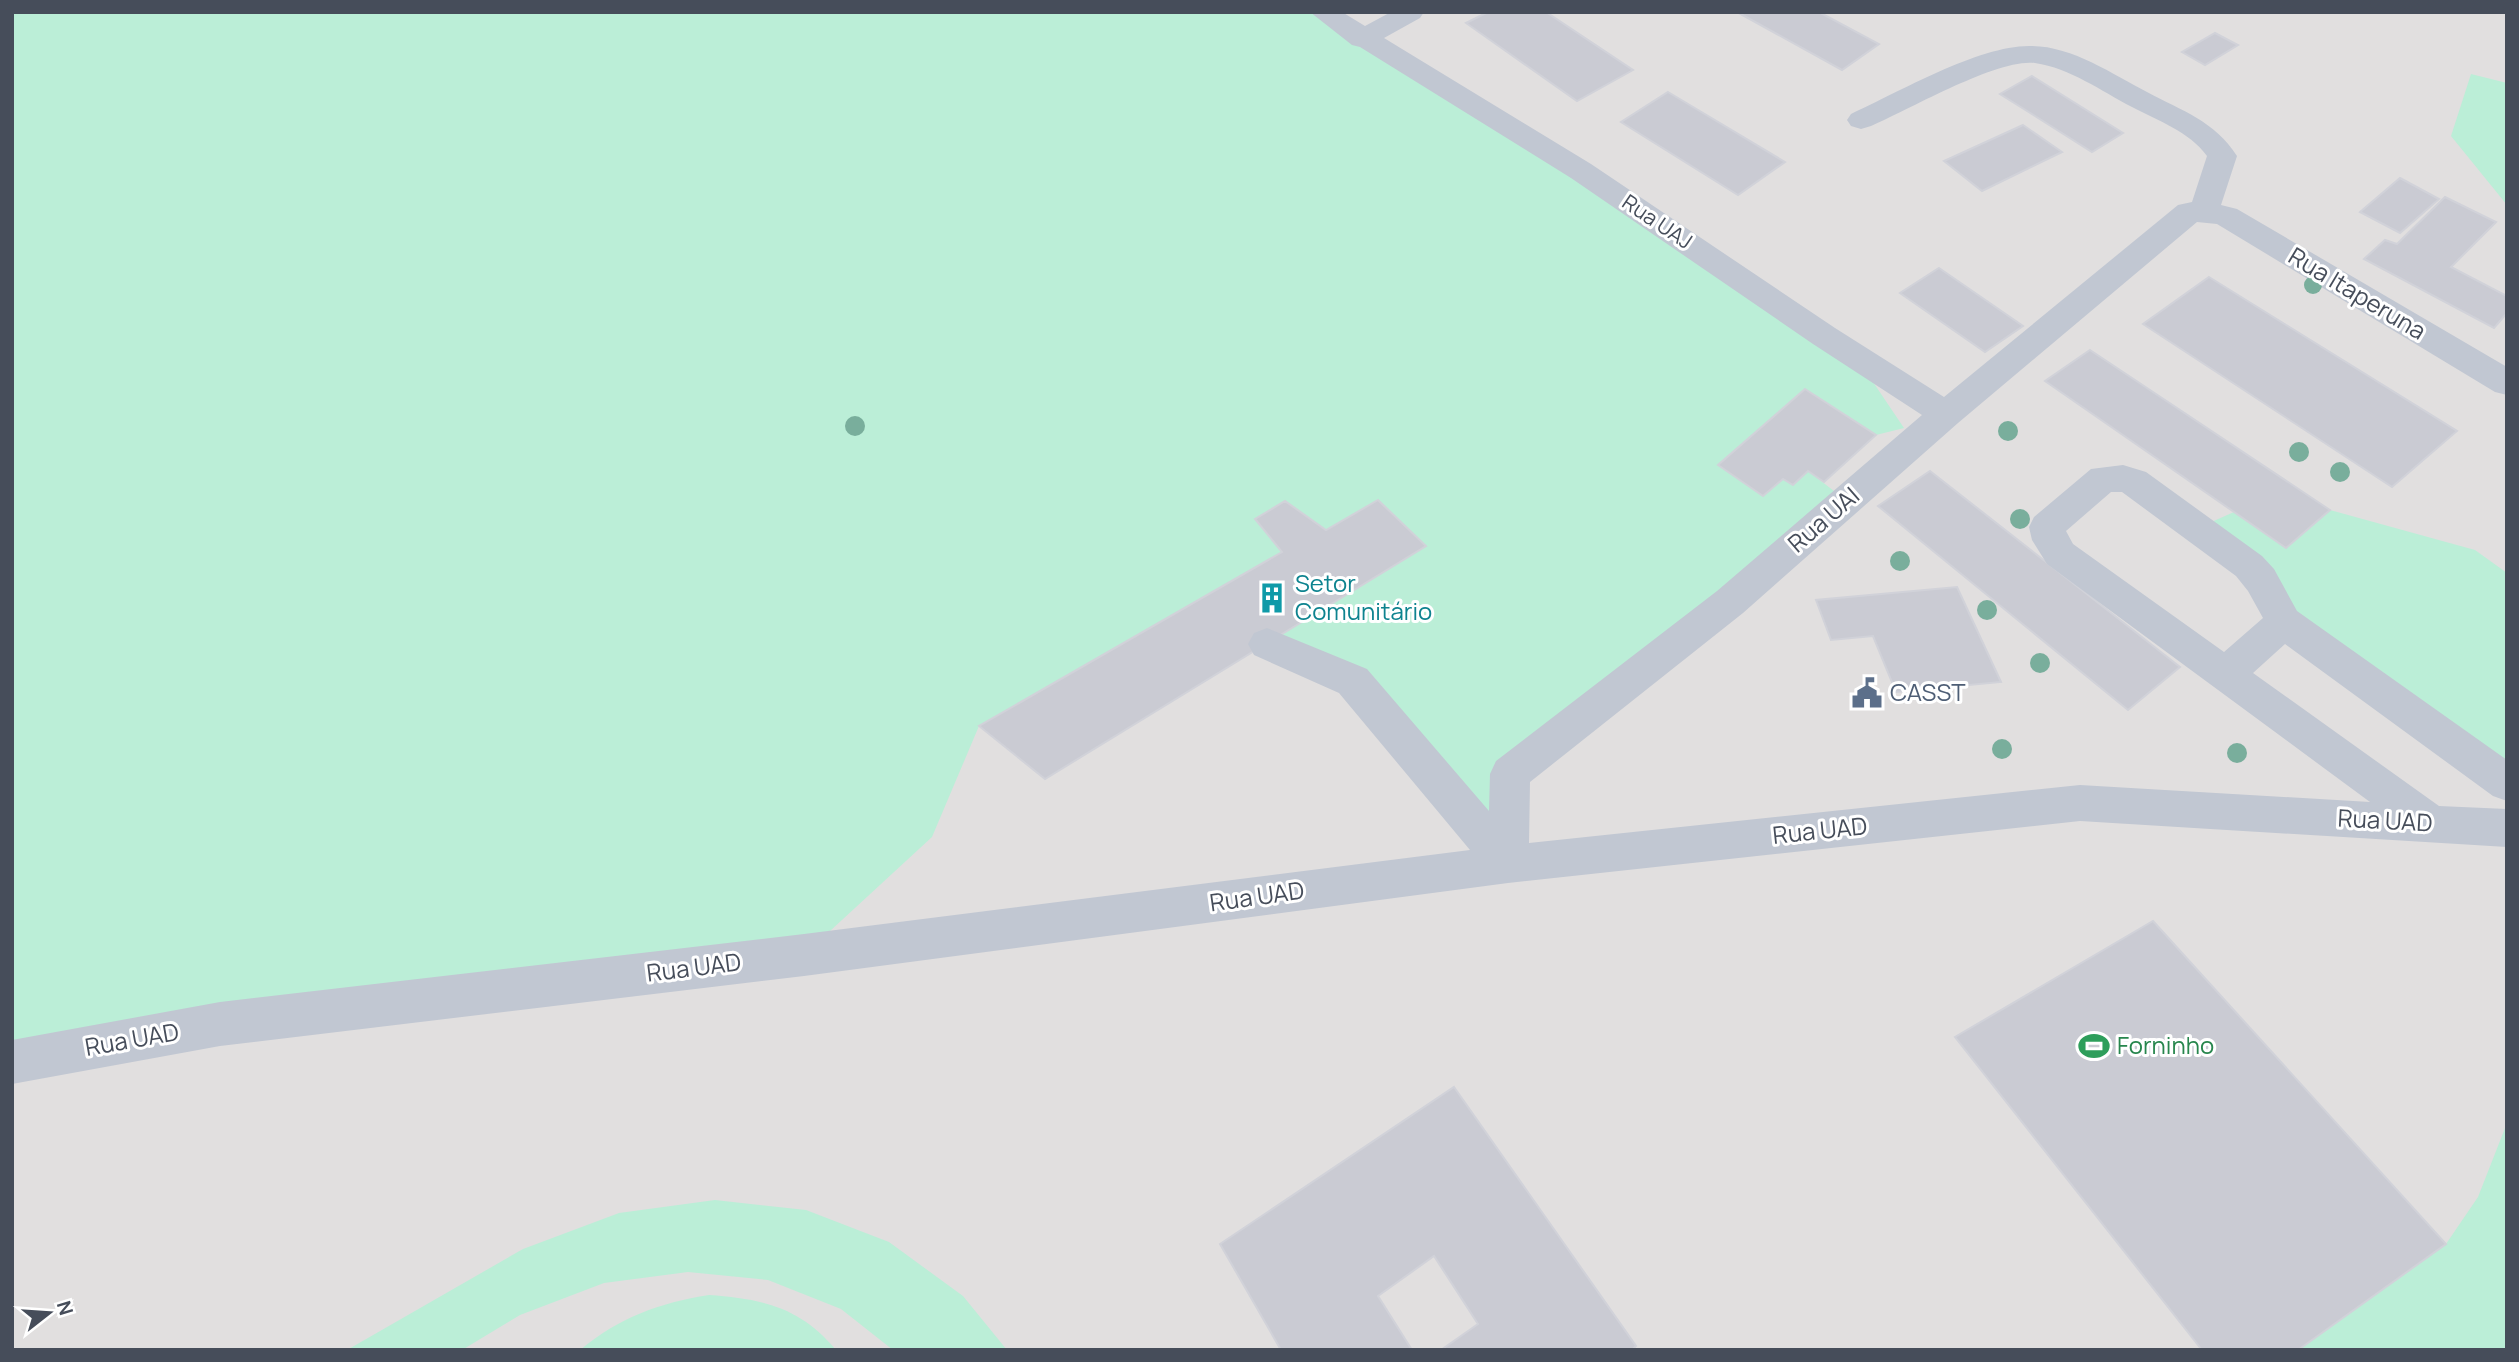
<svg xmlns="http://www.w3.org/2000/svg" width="2519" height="1362" font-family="Manrope,sans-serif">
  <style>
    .education { fill: #e1dfdf }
    .green { fill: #bbeed7 }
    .building { fill: #cacbd3; stroke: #d1d2d9; stroke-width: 2 }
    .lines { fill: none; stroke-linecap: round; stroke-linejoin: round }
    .minor { fill: #c1c7d2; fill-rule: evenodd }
    .tree { fill: #79ae9c }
    .labels { text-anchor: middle; stroke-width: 6; stroke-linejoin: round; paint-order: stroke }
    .far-street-label { font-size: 21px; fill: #464d5a; stroke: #fff }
    .street-label { font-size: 24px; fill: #464d5a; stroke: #fff }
    .culture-label { font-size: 24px; fill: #0d838f; stroke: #fff; text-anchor: start }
    .service-label { font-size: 24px; fill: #4e5e75; stroke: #fff; text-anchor: start }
    .leisure-label { font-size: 24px; fill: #27864d; stroke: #fff; text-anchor: start }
  </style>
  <rect width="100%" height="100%" fill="#f0eeed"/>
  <rect class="education" x="12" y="12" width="2495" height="1338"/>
  <g class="green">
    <polygon points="12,12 1323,12 1581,171 1873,382 1904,428 1876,435 1805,389 1783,479 1793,485 1808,471 1847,501 1511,774 1508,864 1353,681 1267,644 1425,546 1378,500 1326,530 1285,502 1255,519 1282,552 979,726 932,837 804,955 12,1062"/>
    <polygon points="2471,74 2507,83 2507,205 2451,136"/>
    <polygon points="2330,510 2475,550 2507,573 2507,783 2284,622 2198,528 2234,512 2286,548"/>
    <polygon points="2507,1123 2507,1350 2298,1350 2446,1244 2478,1197"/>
    <polygon points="715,1200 806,1210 889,1242 963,1296 1007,1350 893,1350 841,1309 768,1280 688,1272 604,1283 520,1315 462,1350 347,1350 523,1249 619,1213"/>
    <path d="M 709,1295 C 763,1299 800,1307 836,1350 L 580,1350 C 620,1317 659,1303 709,1295 Z"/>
  </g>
  <g class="building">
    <polygon points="1488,12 1546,12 1633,70 1577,101 1466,23"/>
    <polygon points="1737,12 1819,12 1879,44 1842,70"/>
    <polygon points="2215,33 2238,45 2205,65 2182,52"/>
    <polygon points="2032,76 2123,133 2092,152 2000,94"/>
    <polygon points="1668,92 1785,162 1738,195 1621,122"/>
    <polygon points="2023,125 2062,152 1982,191 1944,161"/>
    <polygon points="2400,178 2439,199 2400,233 2360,212"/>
    <polygon points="2445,197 2496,222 2451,267 2507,296 2507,313 2494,328 2364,259 2385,240 2397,244"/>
    <polygon points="1939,268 2023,326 1985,352 1900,293"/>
    <polygon points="2209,277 2457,431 2392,487 2143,324"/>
    <polygon points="2090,350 2330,510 2286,548 2045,381"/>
    <polygon points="1805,389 1876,435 1824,482 1808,471 1793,485 1783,479 1763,496 1718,465"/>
    <polygon points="1930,471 2180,667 2128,710 1878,506"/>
    <polygon points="1378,500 1426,546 1045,779 979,726 1282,552 1255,519 1285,501 1326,530"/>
    <polygon points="1957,587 2001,682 1896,692 1873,636 1831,640 1816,600"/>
    <polygon points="2153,921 2446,1244 2298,1350 2202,1350 1955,1037"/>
    <polygon points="1454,1087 1636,1346 1632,1350 1441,1350 1478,1324 1434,1256 1378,1296 1412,1350 1281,1350 1220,1244"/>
  </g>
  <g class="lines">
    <path class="minor" d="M 1310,12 L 1342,12 L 1365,26 L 1391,12 L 1424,12 L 1420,18 L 1384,38 L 1591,164 L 1835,328 L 1944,397 L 2178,205 L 2192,202 L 2207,156 C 2189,131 2158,121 2132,107 C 2101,91 2070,68 2035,63 C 1998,58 1908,110 1871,126 L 1861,129 L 1851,126 L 1847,120 L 1851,114 C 1899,92 1978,46 2029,46 C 2071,45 2112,74 2147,92 C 2182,111 2215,121 2237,156 L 2221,205 L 2237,209 L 2507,367 L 2507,395 L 2495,392 L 2217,224 L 2197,222 L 1958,423 L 1743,613 L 1530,782 L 1529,843 L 2080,785 L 2370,802 L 2047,564 L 2032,540 L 2029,527 L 2034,517 L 2091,469 L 2123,465 L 2146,472 L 2262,556 L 2274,569 L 2297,611 L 2507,760 L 2507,801 L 2493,796 L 2285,644 L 2253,673 L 2439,806 L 2507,809 L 2507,847 L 2080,821 L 1508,883 L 804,976 L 220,1046 L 12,1084 L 12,1040 L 220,1002 L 804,934 L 1470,850 L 1339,693 L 1254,655 L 1248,644 L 1254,633 L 1267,628 L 1367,669 L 1489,811 L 1490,774 L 1496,761 L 1717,591 L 1922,415 L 1813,344 L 1571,178 L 1360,47 L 1352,45 ZM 2111,492 L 2122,492 L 2236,576 L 2248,591 L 2263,618 L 2224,652 L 2073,544 L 2066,531 Z"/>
  </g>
  <g class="tree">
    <circle cx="2313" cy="285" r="9"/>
    <circle cx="855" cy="426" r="10"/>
    <circle cx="2008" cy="431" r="10"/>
    <circle cx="2299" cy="452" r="10"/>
    <circle cx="2340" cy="472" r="10"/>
    <circle cx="2020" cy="519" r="10"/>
    <circle cx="1900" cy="561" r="10"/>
    <circle cx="1987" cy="610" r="10"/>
    <circle cx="2040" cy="663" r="10"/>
    <circle cx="2002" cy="749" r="10"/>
    <circle cx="2237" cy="753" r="10"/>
  </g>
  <defs>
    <g id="building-bare" transform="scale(2.415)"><path d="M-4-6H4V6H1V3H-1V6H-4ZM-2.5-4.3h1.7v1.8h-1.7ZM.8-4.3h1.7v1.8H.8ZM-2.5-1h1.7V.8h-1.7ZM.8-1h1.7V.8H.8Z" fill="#0f9aa8" stroke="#fff" stroke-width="2.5" paint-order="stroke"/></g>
    <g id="civic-bare" transform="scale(2.415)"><path d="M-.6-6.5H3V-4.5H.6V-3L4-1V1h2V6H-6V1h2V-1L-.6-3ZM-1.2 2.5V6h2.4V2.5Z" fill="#5c6f8a" stroke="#fff" stroke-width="2.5" paint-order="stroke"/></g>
    <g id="stadium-bare" transform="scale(2.415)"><path d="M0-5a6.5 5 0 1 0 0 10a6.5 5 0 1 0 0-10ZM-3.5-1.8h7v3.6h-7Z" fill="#2e9e5b" stroke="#fff" stroke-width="2.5" paint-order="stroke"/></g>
  </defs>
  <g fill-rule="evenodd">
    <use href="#building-bare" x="1272" y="598"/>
    <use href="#civic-bare" x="1867" y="693"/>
    <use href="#stadium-bare" x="2094" y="1046"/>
  </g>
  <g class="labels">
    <g class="far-street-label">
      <text transform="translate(1657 222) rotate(34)" y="7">Rua UAJ</text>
    </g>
    <g class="street-label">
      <text transform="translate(2357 294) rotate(31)" y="8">Rua Itaperuna</text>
      <text transform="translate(1824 520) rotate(-41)" y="8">Rua UAI</text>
      <text transform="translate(2385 821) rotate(3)" y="8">Rua UAD</text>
      <text transform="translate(1820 831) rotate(-6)" y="8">Rua UAD</text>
      <text transform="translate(1257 897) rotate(-8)" y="8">Rua UAD</text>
      <text transform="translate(694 968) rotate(-7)" y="8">Rua UAD</text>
      <text transform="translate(132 1040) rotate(-10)" y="8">Rua UAD</text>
    </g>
    <g class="culture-label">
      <text x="1295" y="592">Setor<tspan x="1295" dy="28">Comunitário</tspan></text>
    </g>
    <g class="service-label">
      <text x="1890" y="701">CASST</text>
    </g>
    <g class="leisure-label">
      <text x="2117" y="1054">Forninho</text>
    </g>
  </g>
  <rect width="2519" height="1362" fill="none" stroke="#464d5a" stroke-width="28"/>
  <g transform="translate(49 1313) rotate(73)" stroke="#ffffff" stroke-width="5" paint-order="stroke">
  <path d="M0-5L12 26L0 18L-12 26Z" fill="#464d5a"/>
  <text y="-10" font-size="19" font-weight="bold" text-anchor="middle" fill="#464d5a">N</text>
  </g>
</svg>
